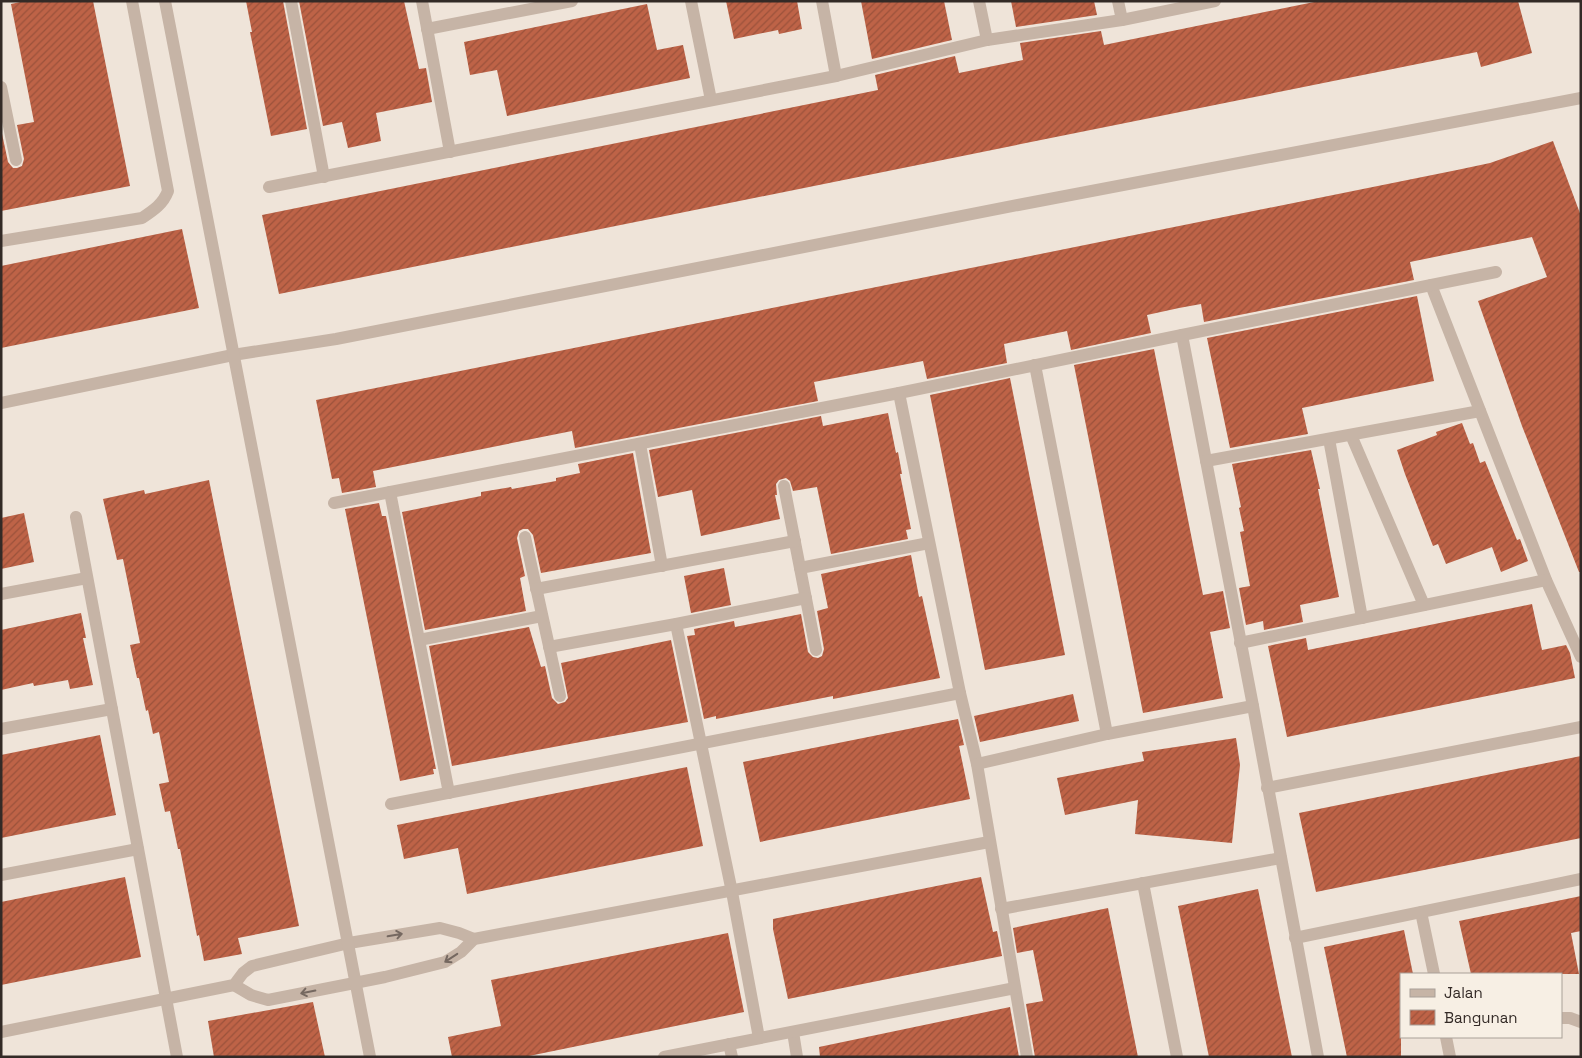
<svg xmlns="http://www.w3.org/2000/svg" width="1582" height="1058" font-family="'Space Grotesk',sans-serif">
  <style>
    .building { fill: url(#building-hatch) }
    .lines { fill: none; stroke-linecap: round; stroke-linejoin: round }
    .minor { stroke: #c6b4a6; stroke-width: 12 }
    .tertiary { stroke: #c6b4a6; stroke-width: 12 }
    .oneway { stroke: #756860 }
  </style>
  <defs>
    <pattern id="building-hatch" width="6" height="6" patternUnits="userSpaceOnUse" patternTransform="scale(1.25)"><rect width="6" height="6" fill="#be6347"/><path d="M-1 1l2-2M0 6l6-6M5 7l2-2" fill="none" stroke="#9b523b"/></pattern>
  </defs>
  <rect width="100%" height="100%" fill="#efe4d9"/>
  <g class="building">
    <polygon points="25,1 93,1 130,186 1,211 1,129 8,162 13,168 17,168 22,166 24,159 17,125 34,122 11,4"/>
    <polygon points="246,1 283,1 307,129 271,136 250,32 252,32"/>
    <polygon points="299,1 404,1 419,69 426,68 432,102 376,113 381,141 348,148 342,122 323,126"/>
    <polygon points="726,1 797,1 802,29 779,34 778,30 734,39"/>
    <polygon points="861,1 944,1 952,40 872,59"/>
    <polygon points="1011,1 1094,1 1097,15 1016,27"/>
    <polygon points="1319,1 1518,1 1532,53 1481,67 1477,52 279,294 262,215 878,90 875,75 955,56 959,73 1023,60 1020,43 1101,31 1104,45"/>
    <polygon points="647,4 657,50 683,45 690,78 507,116 497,70 470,75 464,42"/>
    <polygon points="1553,141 1581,216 1581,572 1579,572 1522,426 1478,301 1547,277 1532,237 1410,262 1414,280 1204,322 1201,304 1179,308 1147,315 1151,333 1071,350 1067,331 1004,344 1007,363 927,379 923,361 814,382 818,401 575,448 572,431 373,471 376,487 342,493 339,478 332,479 316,400 1457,170 1490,163"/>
    <polygon points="182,229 199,308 1,348 1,266"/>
    <polygon points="1417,296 1434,381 1302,408 1308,434 1230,448 1207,338"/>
    <polygon points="1154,349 1203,595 1223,591 1230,628 1210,632 1223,698 1143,713 1074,365"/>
    <polygon points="1010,378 1065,655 985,670 930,395"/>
    <polygon points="888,413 896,453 898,452 902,474 900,474 911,529 906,530 908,539 831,554 817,487 793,491 790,481 786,478 779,480 776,484 777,495 775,495 780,519 701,536 692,490 658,497 649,450 821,416 823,426"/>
    <polygon points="1462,423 1470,444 1473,443 1480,463 1485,461 1517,540 1520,539 1528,561 1501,572 1492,547 1446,564 1438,544 1433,546 1405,474 1397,450 1437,435 1436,432"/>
    <polygon points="1311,450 1320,489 1318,489 1339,597 1300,605 1303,622 1264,630 1263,621 1246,625 1239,588 1250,586 1240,532 1244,531 1239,508 1241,507 1232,464"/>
    <polygon points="633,453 651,553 541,573 533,535 528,529 523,529 519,531 517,538 525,576 520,578 526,611 425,630 402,512 481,496 481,492 511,487 512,489 556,481 556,478 580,473 578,464"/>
    <polygon points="209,480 299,926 238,938 242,954 204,961 199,935 197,936 180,849 178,849 170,811 165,812 159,784 169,782 159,732 153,734 148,710 146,711 139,678 137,678 130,645 140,643 123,559 117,560 103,499 144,490 145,494"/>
    <polygon points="379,503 382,516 386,516 436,769 433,769 434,774 400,781 345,509"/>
    <polygon points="24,513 34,562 1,569 1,518"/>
    <polygon points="911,555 919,597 922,596 940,678 833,699 833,696 716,719 716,716 704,719 687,636 695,635 694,629 734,621 735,627 801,614 808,652 813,657 818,658 822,656 824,649 817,611 828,608 821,574"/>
    <polygon points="724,568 731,605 691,613 684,576"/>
    <polygon points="1532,604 1542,650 1566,645 1570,653 1575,678 1287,737 1268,646 1306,638 1308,650"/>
    <polygon points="81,613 86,638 83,638 93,685 70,689 68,680 34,686 33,683 1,690 1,630"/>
    <polygon points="529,627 541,667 545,666 552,698 558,704 565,702 568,698 561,663 671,640 688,722 452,766 429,646"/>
    <polygon points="1073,694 1079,721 980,742 974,716"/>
    <polygon points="958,719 964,745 959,746 970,799 760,842 743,762"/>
    <polygon points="100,735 116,815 1,838 1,755"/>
    <polygon points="1236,738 1240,765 1232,843 1135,834 1138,800 1065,815 1057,778 1144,761 1142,752"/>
    <polygon points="1581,756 1581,838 1316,892 1299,813"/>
    <polygon points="687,767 703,846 467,894 458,848 404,859 397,825"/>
    <polygon points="125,877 141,957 1,985 1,902"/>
    <polygon points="981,877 993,932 997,931 1002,956 788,999 773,929 773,919"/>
    <polygon points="1258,889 1292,1057 1209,1057 1178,906"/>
    <polygon points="1581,896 1581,931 1571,933 1579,974 1471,974 1459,921"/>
    <polygon points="1108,908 1138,1057 1035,1057 1026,1004 1043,1001 1033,950 1017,953 1013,928"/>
    <polygon points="1404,930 1413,974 1401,974 1401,1057 1347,1057 1324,947"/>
    <polygon points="728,933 744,1012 524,1057 452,1057 448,1037 501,1026 491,980"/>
    <polygon points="313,1002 325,1057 214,1057 208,1021"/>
    <polygon points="1010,1007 1019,1057 820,1057 819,1047"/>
  </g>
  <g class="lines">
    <g class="minor">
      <polyline points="291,1 324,177"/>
      <polyline points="422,1 450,152"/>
      <polyline points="691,1 711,100"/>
      <polyline points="822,1 836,76"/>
      <polyline points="979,1 987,40"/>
      <polyline points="1118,1 1122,20"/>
      <polyline points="427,29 572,1"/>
      <polyline points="1,87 16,160"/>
      <polyline points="269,187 836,76 987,40 1122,20 1215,1"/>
      <path d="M 1,241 L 142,218 C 154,210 163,204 168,191 L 132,1"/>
      <polyline points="1431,285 1546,580 1581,657"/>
      <polyline points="1182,335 1253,706 1318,1057"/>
      <polyline points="1035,365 1107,734"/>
      <polyline points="899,393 960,693 977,764 1027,1057"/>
      <polyline points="1,403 233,355 336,339 1018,205 1581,98"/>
      <polyline points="1351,435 1424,605"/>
      <polyline points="1329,439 1362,618"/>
      <polyline points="640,444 662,566"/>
      <polyline points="1206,461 1480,411"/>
      <polyline points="784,486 816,650"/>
      <polyline points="390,492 449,793"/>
      <polyline points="334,503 899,393 1182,335 1496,272"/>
      <polyline points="76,517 177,1057"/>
      <polyline points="525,537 560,696"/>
      <polyline points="800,568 929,543"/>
      <polyline points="536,589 795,541"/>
      <polyline points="1,594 87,578"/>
      <polyline points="676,624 732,892 759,1038"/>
      <polyline points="419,640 542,616"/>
      <polyline points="1240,643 1546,580"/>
      <polyline points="549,647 676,624 806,598"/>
      <polyline points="1,729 112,709"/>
      <polyline points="977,764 1107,734 1253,706"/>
      <polyline points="1267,788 1581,727"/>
      <polyline points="391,804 960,693"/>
      <polyline points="1,875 138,849"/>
      <polyline points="1143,883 1177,1057"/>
      <polyline points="1001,909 1281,858"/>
      <polyline points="1421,912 1434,974"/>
      <polyline points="1295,938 1581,879"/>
      <polyline points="234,985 251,995 268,1000 385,977 445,962 461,952 474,939 989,842"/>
      <polyline points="1561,1018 1570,1018 1581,1022"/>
      <polyline points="1,1032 234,985 243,973 252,966 349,943 440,928 459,933 474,939"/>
      <polyline points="793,1032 797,1057"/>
      <polyline points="1446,1037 1450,1057"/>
      <polyline points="729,1044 732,1057"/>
      <polyline points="664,1057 1015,988"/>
    </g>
    <polyline class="tertiary" points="165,1 370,1057"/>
  </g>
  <defs><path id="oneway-shaft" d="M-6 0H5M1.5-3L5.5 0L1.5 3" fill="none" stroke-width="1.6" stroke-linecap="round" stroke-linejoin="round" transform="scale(1.25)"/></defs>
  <g class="oneway">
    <use href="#oneway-shaft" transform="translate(395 935) rotate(-10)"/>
    <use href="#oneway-shaft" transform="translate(451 958) rotate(147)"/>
    <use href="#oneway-shaft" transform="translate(308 992) rotate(169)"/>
  </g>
  <rect width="1582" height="1058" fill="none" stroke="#332a26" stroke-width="5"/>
  <rect x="1400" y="973" width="162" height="65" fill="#f7efe4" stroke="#a9a098"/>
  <rect x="1410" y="989" width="25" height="8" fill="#c6b4a6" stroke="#a9a098"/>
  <text x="1444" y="998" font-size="15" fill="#332a26">Jalan</text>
  <rect x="1410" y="1010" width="25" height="15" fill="url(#building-hatch)" stroke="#a9a098"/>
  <text x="1444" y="1023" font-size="15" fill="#332a26">Bangunan</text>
</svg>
